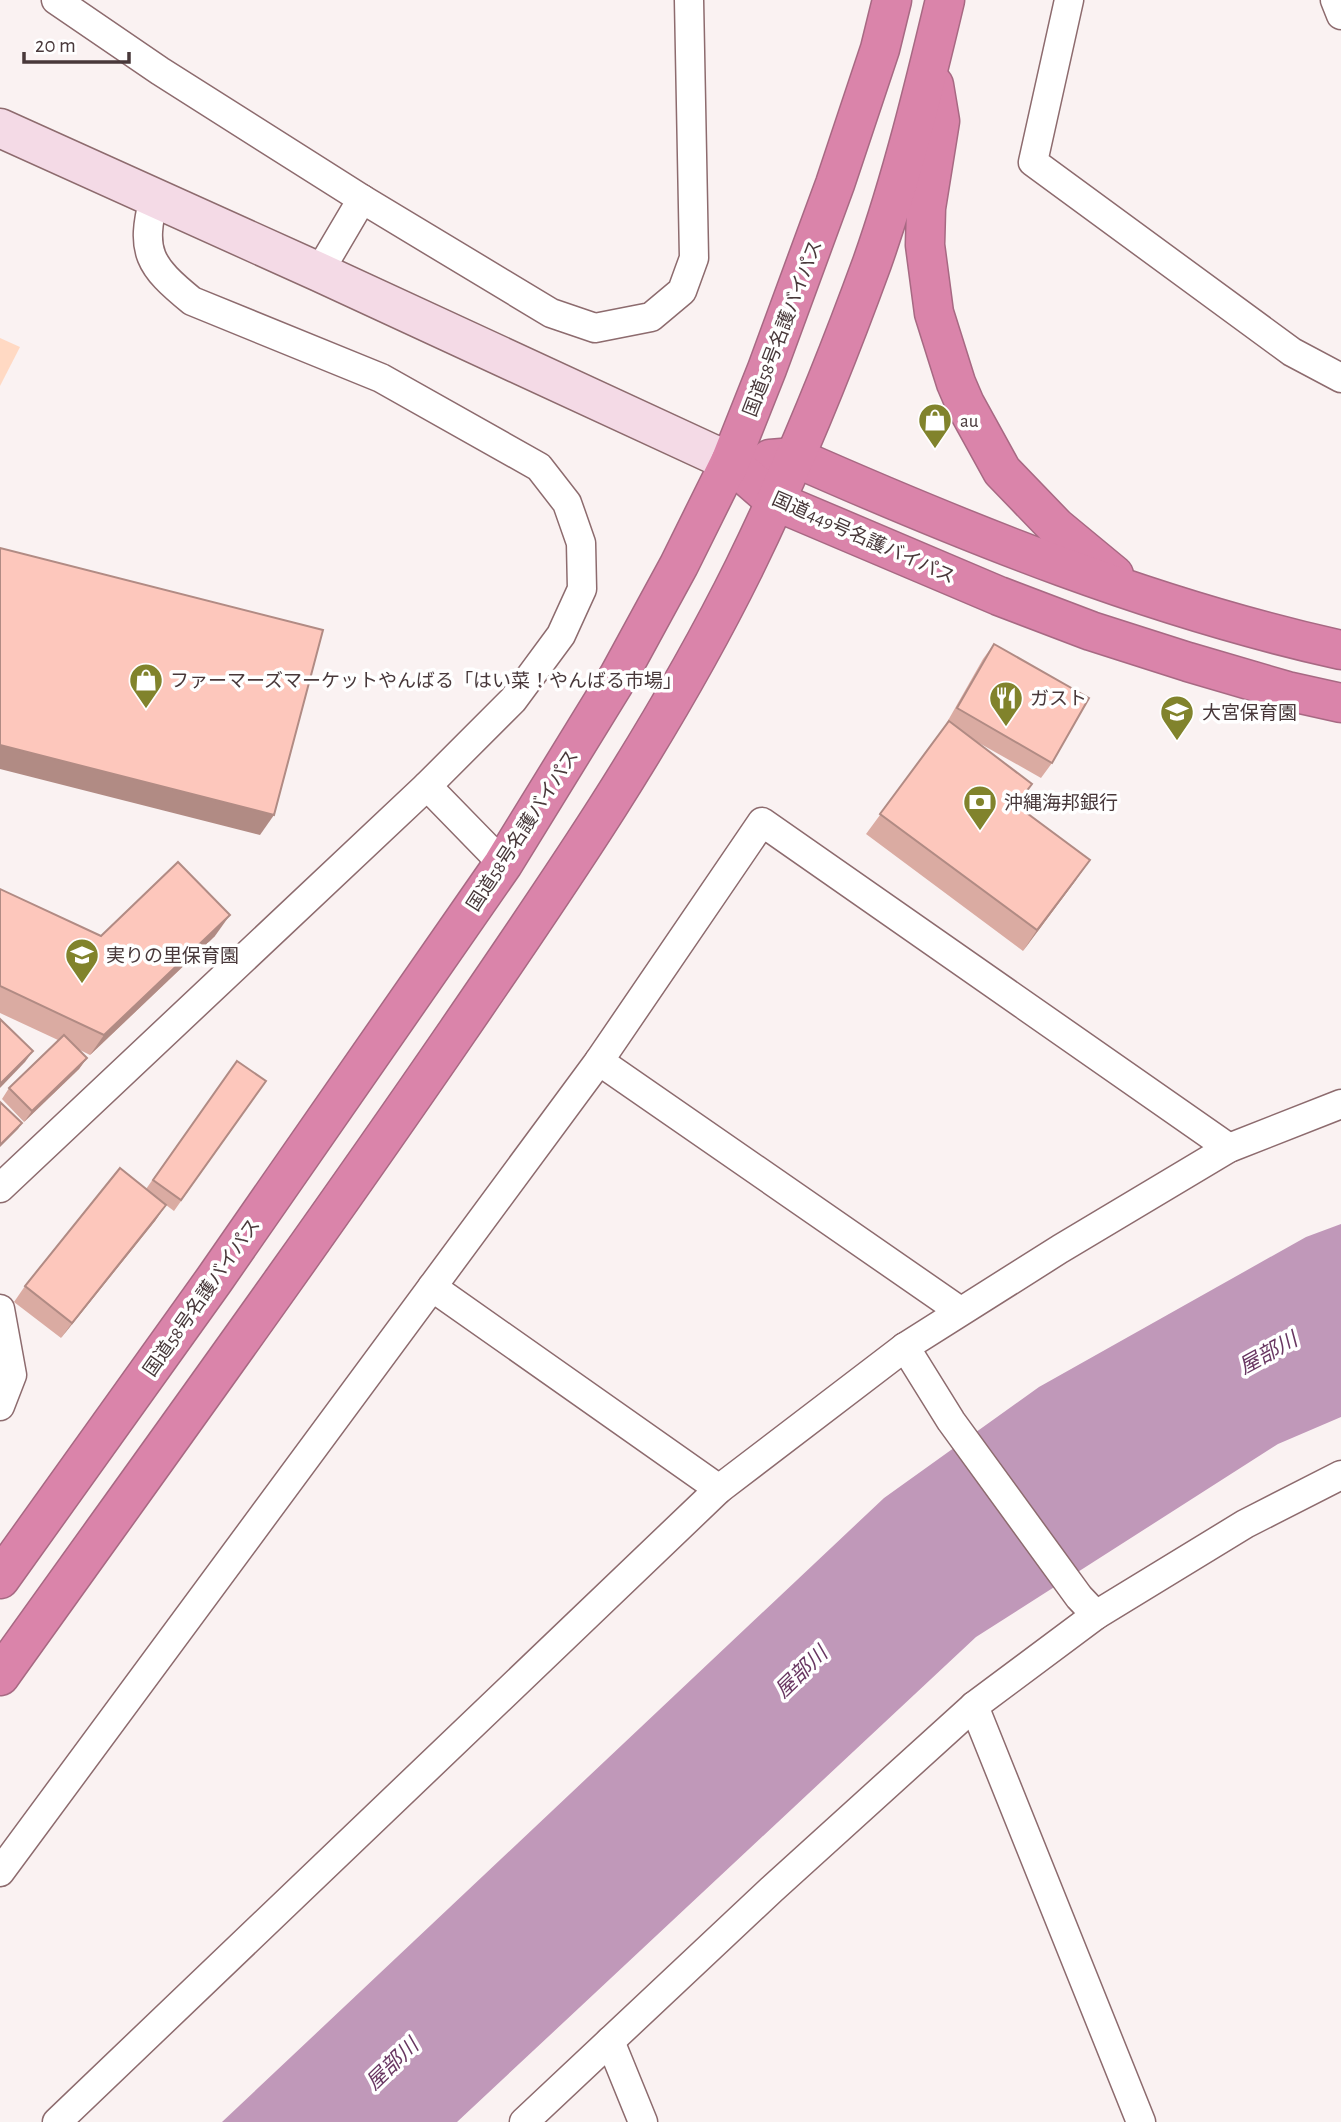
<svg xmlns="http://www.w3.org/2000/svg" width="1341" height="2122" font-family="'Alegreya Sans','Noto Sans JP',sans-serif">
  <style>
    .green { fill: #ffd9c3 }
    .water { fill: #c098b9 }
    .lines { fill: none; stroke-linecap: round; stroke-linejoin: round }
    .street-casing { stroke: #8d6b6e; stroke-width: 31 }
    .secondary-casing { stroke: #8d6b6e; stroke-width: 41 }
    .highway-casing { stroke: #a76983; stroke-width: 41 }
    .street { stroke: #fff; stroke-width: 28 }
    .secondary { stroke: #f4dae6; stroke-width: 38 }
    .highway { stroke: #da84aa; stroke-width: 38 }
    .wall { fill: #daaba2 }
    .shaded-wall { fill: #b18b84 }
    .building { fill: #fdc7bc; stroke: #b18b84; stroke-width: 2 }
    .labels { text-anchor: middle; stroke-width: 7; stroke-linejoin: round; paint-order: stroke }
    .street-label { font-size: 19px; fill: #48383a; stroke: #fff }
    .poi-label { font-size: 19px; fill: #48383a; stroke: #fff; text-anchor: start }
    .water-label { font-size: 21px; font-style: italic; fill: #693762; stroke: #fff }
  </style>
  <rect width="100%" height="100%" fill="#faf2f2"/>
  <polygon class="green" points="0,338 20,347 0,386"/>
  <polygon class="water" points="1341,1224 1341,1417 1278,1444 976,1637 457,2122 222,2122 884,1498 1039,1387 1306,1237"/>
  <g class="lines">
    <g class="street-casing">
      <g id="street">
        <polyline points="56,0 160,71 362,199 551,313 595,328 651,317 682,291 694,258 689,0"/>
        <polyline points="1069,0 1033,162 1292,352 1341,378"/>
        <polyline points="1335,0 1341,15"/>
        <polyline points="319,272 362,199"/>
        <polyline points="427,786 503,864"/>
        <polyline points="599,1061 960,1311"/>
        <path d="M 0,1188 L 427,786 L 513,700 L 561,635 L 582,589 L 581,543 L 567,503 L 539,467 L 381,378 L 192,301 C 149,266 140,252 154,198"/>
        <polyline points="432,1287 719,1489"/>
        <polyline points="0,1309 12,1375 0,1406"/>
        <polyline points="905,1347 951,1421 1079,1597 1096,1615"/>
        <polyline points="974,1706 1141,2122"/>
        <polyline points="0,1872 599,1061 762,822 1229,1148"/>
        <polyline points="610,2041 643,2122"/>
        <polyline points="57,2122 719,1489 905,1347 1060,1249 1229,1148 1341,1104"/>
        <polyline points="524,2122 771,1890 974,1706 1096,1615 1245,1524 1341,1475"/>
      </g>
    </g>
    <g class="secondary-casing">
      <polyline id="secondary" points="0,128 319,272 730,462"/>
    </g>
    <g class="highway-casing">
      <g id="highway">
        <polyline points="934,85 940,121 926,208 925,245 934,313 956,383 965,404 1002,471 1056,527 1114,575"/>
        <path d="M 770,459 L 794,457 C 971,535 1152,608 1341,650"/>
        <polyline points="730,462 775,501 999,596 1091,631 1188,662 1287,691 1341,703"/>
        <polyline points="0,1579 214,1280 503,864 618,677 679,565 730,462 767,369 835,184 880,49 892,0"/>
        <path d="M 0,1676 C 153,1462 308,1249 457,1032 C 560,882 663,732 744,568 C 792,470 834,367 872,263 C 902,178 924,88 945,0"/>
      </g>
    </g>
    <use href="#street" class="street"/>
    <use href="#secondary" class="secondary"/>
    <use href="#highway" class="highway"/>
  </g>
  <g class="wall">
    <polygon points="994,644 1052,763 1041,778 972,739 1017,806 1076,880 1023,951 866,834 947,724 946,724 983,659"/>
    <polygon points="0,889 101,936 215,936 90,1055 78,1049 87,1058 79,1069 24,1122 2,1099 9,1088 58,1040 0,1013"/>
    <polygon points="237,1061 266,1081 174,1211 166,1205 155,1221 61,1338 14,1302 25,1286 146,1189"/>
  </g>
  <g class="shaded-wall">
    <polygon points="0,745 274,815 260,835 0,769"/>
    <polygon points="1090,860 1076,880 1023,951 1037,930"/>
    <polygon points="230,915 215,936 90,1055 104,1035"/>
    <polygon points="33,1051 25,1062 0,1088 0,1084"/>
    <polygon points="87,1058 79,1069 24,1122 32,1111"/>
    <polygon points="22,1123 18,1129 0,1147 0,1145"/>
    <polygon points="166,1205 155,1221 61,1338 72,1323"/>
  </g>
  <g class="building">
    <polygon points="0,548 323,630 274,815 0,745"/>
    <polygon points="994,644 1089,698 1052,763 957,708"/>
    <polygon points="949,721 1032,784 1016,805 1090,860 1037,930 880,814"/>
    <polygon points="178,862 230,915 104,1035 0,986 0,889 101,936"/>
    <polygon points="0,1019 33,1051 0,1084"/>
    <polygon points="64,1035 87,1058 32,1111 9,1088"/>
    <polygon points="237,1061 266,1081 181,1200 153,1180"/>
    <polygon points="0,1102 22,1123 0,1145"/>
    <polygon points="120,1168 166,1205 72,1323 25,1286"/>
  </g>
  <defs>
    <g id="shop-pin" transform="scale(1.75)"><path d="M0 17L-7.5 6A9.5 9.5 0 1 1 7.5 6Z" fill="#81832c" stroke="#fff"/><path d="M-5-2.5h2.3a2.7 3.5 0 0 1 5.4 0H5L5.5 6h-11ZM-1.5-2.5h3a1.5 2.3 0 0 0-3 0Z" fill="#fff"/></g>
    <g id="restaurant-pin" transform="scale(1.75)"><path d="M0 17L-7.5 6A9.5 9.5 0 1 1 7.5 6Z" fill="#81832c" stroke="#fff"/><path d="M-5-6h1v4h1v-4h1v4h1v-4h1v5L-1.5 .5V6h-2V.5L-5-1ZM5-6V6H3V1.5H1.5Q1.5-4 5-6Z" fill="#fff"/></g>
    <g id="school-pin" transform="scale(1.75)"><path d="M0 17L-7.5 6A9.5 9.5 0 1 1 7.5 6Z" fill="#81832c" stroke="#fff"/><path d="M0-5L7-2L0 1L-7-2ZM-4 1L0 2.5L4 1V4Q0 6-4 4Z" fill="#fff"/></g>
    <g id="bank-pin" transform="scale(1.75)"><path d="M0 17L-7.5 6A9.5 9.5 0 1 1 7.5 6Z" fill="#81832c" stroke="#fff"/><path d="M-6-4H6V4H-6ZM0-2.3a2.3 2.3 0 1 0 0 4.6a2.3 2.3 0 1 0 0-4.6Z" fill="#fff"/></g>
  </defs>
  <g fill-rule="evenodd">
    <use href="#shop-pin" x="935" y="420"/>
    <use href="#shop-pin" x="146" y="680"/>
    <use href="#restaurant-pin" x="1006" y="698"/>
    <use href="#school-pin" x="1177" y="712"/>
    <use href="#bank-pin" x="980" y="802"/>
    <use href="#school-pin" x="82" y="955"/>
  </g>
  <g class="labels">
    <g class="street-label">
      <text transform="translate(782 328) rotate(-69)" y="7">国道58号名護バイパス</text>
      <text transform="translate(864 537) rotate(24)" y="7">国道449号名護バイパス</text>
      <text transform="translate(522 830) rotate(-57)" y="7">国道58号名護バイパス</text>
      <text transform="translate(201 1297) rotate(-55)" y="7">国道58号名護バイパス</text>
    </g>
    <g class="poi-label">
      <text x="960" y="427">au</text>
      <text x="170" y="687">ファーマーズマーケットやんばる「はい菜！やんばる市場」</text>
      <text x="1030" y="705">ガスト</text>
      <text x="1202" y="719">大宮保育園</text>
      <text x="1004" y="809">沖縄海邦銀行</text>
      <text x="106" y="962">実りの里保育園</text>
    </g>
    <g class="water-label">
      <text transform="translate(1268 1353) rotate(-29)" y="7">屋部川</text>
      <text transform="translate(801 1672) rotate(-44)" y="7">屋部川</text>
      <text transform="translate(392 2064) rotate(-44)" y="7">屋部川</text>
    </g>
  </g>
  <path d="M24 52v10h105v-10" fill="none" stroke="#48383a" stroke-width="3.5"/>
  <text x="35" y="52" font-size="21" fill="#48383a" stroke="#ffffff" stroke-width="5" paint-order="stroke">20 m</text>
</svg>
